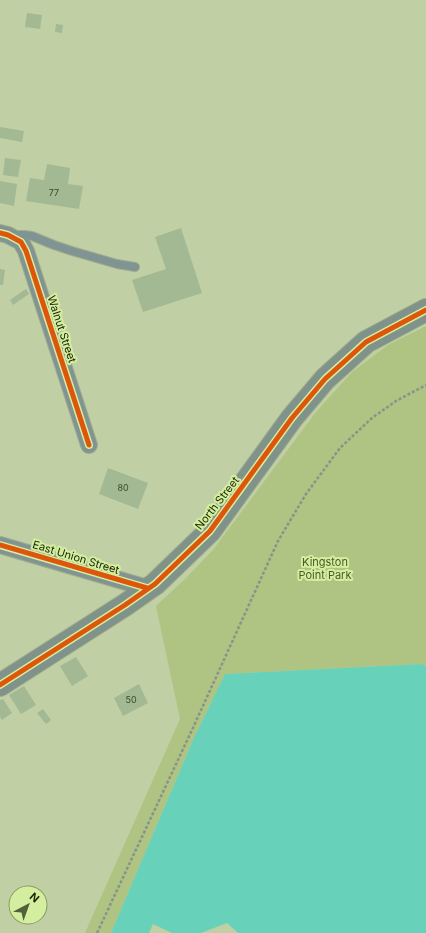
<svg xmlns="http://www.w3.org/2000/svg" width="426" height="933" font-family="Inter,sans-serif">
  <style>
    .green { fill: #afc382 }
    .water { fill: #67d2b9 }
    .building { fill: #a2b994 }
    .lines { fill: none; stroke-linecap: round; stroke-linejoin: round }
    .lane-casing { stroke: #a1ad8a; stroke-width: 10 }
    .street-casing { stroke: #a1ad8a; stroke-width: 18 }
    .secondary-casing { stroke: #a1ad8a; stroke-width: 24 }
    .path { stroke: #86958a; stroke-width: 2.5; stroke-dasharray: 3 2; stroke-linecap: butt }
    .lane { stroke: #809494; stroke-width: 8 }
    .street { stroke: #809494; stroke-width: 16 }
    .secondary { stroke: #80938a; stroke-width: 22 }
    .cycleway-casing { stroke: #d4ee9f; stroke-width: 8 }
    .cycleway { stroke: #de560c; stroke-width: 5 }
    .labels { text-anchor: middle; stroke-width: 4; stroke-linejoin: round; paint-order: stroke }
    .number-label { font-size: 9px; fill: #3c4827 }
    .street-label { font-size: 11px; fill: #1a2303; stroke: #d4ee9f }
    .park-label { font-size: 11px; fill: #4b5a29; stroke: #d4ee9f }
  </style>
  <rect width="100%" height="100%" fill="#c1cfa4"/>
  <polygon class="green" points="426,326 426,666 421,664 225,674 193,740 111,933 85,933 180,719 156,606 184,580 213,550 316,412 352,372 388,345"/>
  <polygon class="water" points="421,664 426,666 426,933 238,933 227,923 201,933 172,933 153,924 149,933 111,933 193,740 225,674"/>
  <g class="building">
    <polygon points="27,13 42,15 40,29 25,27"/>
    <polygon points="56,24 63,25 62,33 55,32"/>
    <polygon points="0,127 24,131 22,142 0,138"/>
    <polygon points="5,158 21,160 18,177 3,175"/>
    <polygon points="47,164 70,168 68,184 83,186 79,209 26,201 30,178 44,180"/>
    <polygon points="0,181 17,184 14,206 0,203"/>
    <polygon points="181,228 202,293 143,312 132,280 166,269 155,237"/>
    <polygon points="0,269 5,270 3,285 0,285"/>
    <polygon points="26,289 29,294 13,305 10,300"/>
    <polygon points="108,468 148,483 138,509 99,494"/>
    <polygon points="76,657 88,676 72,686 60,666"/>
    <polygon points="139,684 148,703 123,716 114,698"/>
    <polygon points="24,686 36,705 21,714 9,695"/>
    <polygon points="3,699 12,713 2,720 0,717 0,700"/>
    <polygon points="43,709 51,720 46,724 37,713"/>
  </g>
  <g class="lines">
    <g class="lane-casing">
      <polyline id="lane" points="14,236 18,235 25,235 32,236 54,245 72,251 117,264 135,267"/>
    </g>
    <g class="street-casing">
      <g id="street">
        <polyline points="0,233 8,235 21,242 26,251 89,445"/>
        <polyline points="0,545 147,588"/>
      </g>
    </g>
    <g class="secondary-casing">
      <polyline id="secondary" points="0,685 125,605 155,584 210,531 292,418 325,379 366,342 426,310"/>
    </g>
    <polyline class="path" points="97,933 192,730 278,541 306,494 340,448 372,418 396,401 426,385"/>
    <use href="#lane" class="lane"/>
    <use href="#street" class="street"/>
    <use href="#secondary" class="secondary"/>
    <g class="cycleway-casing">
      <g id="cycleway">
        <polyline points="0,233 8,235 21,242 26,251 89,445"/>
        <polyline points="0,545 147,588"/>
        <polyline points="0,685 125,605 155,584 210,531 292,418 325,379 366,342 426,310"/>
      </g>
    </g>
    <use href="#cycleway" class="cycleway"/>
  </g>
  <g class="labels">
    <g class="number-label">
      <text x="54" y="196">77</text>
      <text x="123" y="491">80</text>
      <text x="131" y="703">50</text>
    </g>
    <g class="street-label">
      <text transform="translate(62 329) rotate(72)" y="4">Walnut Street</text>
      <text transform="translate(217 503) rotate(-52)" y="4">North Street</text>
      <text transform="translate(76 557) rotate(17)" y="4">East Union Street</text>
    </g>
    <g class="park-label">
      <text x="325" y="566">Kingston<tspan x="325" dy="13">Point Park</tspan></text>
    </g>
  </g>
  <g transform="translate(28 905) rotate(41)"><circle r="19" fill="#d4ee9f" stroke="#8a9d61"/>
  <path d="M0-3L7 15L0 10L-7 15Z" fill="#545f3b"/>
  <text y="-6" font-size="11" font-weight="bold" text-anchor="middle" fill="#1a2303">N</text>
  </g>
</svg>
